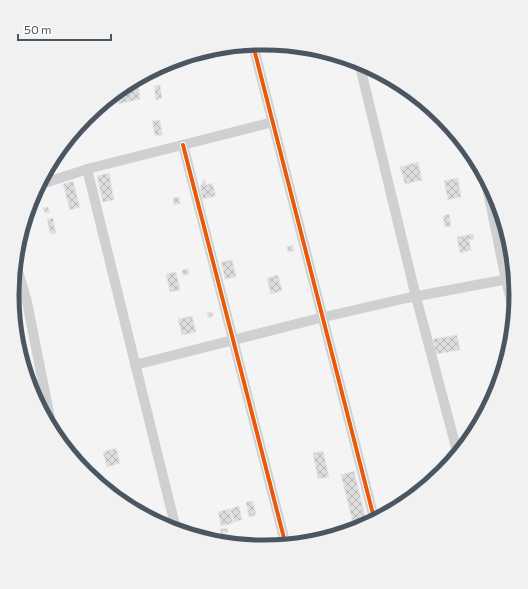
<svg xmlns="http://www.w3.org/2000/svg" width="528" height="589" font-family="Commissioner,sans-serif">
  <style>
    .building { fill: url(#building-cross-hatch); stroke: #e5e6e7 }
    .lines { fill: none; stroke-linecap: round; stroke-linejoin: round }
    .minor { stroke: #ced0d2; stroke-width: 10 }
    .cycleway-casing { stroke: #fff; stroke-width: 6 }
    .cycleway { stroke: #e8590c; stroke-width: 4 }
    .rim { fill: none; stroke: #4a5661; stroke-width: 5 }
  </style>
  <defs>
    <pattern id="building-cross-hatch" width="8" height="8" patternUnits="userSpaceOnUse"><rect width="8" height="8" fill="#ddddde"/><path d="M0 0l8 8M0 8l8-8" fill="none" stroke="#b5b6b7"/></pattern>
  </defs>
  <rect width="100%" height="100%" fill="#f4f4f4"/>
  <g class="building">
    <polygon points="133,85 138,86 140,99 119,104 117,95"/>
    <polygon points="160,85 162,98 156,100 154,86"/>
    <polygon points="160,120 162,135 155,136 152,121"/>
    <polygon points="418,162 422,180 405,184 400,167"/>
    <polygon points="109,173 114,200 103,202 97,176"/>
    <polygon points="458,178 461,197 448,200 444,181"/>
    <polygon points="204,179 206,185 212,183 216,196 203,199 200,187"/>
    <polygon points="73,181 80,207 70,210 63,184"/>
    <polygon points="179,197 180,203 174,205 173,198"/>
    <polygon points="48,207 50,212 45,213 43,208"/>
    <polygon points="449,214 451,226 445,227 443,216"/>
    <polygon points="53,218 56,233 50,234 47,219"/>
    <polygon points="473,234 474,239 469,240 471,250 460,253 457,237"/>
    <polygon points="293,245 294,251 288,252 287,247"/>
    <polygon points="232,260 236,277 225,279 221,262"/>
    <polygon points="188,269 189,274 183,275 182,270"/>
    <polygon points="176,272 180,290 170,292 166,274"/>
    <polygon points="278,275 282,291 271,294 267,278"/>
    <polygon points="213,312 213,316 208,318 207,313"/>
    <polygon points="192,316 196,332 182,335 178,319"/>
    <polygon points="457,335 460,350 436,354 433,339"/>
    <polygon points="116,448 120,463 107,467 103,452"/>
    <polygon points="323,451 329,477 318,479 313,453"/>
    <polygon points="354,471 367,523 354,527 341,475"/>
    <polygon points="253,501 256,515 249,517 246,502"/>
    <polygon points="239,506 242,520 234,522 230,509"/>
    <polygon points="229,509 233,523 221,526 218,512"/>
    <polygon points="227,528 228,532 221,534 220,529"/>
  </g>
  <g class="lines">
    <g class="minor">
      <polyline points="253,45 374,518"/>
      <polyline points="359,62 416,297 457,451"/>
      <polyline points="183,145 285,542"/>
      <polyline points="87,169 176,529"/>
      <polyline points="486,182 506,280 513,308"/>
      <polyline points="41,184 91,168 273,122"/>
      <polyline points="17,268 27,302 50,418"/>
      <polyline points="135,365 324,317 407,298 513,278"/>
    </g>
    <g class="cycleway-casing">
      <g id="cycleway">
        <polyline points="253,45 374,518"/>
        <polyline points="183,145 285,542"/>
      </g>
    </g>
    <use href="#cycleway" class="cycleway"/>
  </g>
  <path d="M0 0H528V589H0ZM19 295a245 245 0 1 1 490 0a245 245 0 1 1-490 0Z" fill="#f1f1f2" fill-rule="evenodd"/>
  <path class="rim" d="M19 295a245 245 0 1 1 490 0a245 245 0 1 1-490 0Z"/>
  <path d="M18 34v6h93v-6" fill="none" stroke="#4a5661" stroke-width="2"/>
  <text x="24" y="34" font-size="12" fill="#4a5661" stroke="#ffffff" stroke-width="3" paint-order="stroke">50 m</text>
</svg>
